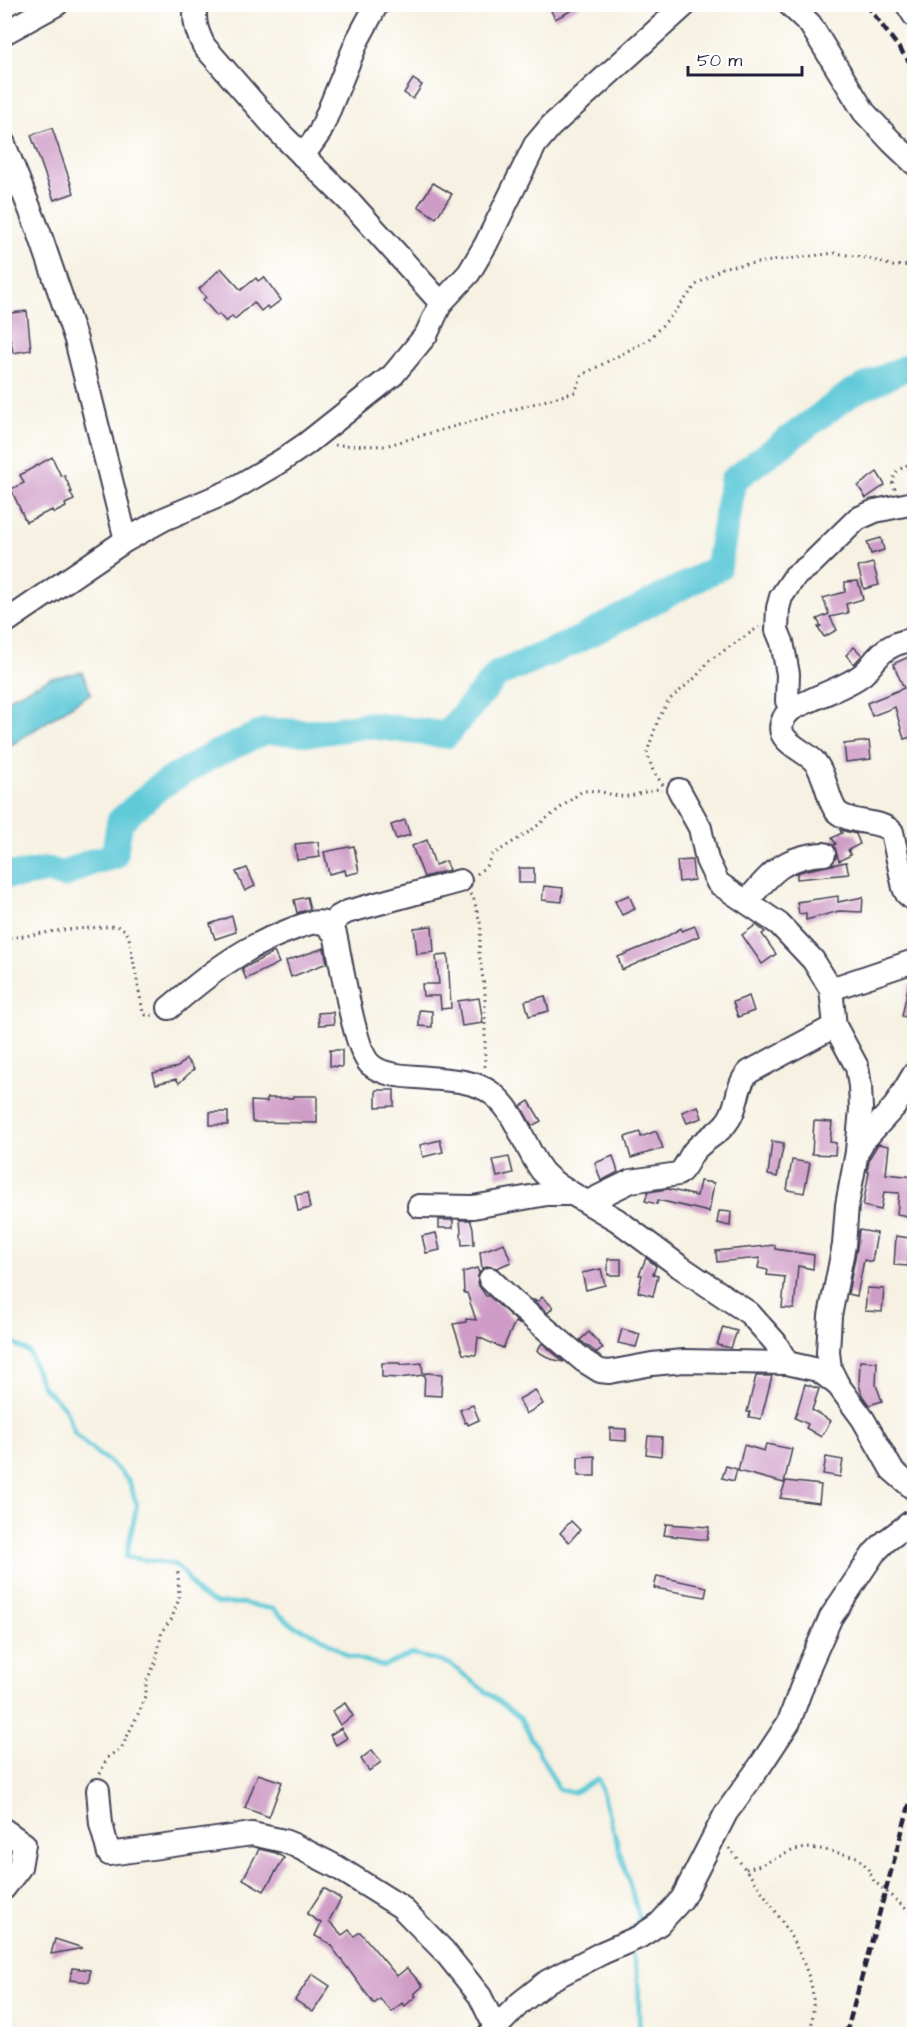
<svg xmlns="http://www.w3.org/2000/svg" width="919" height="2039" font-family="'Architects Daughter',sans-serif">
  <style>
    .water { fill: #5ec9d8; stroke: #40768a; stroke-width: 1.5 }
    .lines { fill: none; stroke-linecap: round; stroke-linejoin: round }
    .stream { stroke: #5ec9d8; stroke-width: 4.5 }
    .river { stroke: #5ec9d8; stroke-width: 27 }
    .building { fill: #cf9cc7 }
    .minor-casing { stroke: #424154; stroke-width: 26 }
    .path { stroke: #424154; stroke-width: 3; stroke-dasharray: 1.5 4.5; stroke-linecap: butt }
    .minor { stroke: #fff; stroke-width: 22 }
    .rail { stroke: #22223b; stroke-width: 4.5; stroke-dasharray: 9 4.5; stroke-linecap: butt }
  </style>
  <rect width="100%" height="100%" fill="#fff"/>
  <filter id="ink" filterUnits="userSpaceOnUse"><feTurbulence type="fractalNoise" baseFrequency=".0167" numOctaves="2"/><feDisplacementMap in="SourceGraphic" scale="12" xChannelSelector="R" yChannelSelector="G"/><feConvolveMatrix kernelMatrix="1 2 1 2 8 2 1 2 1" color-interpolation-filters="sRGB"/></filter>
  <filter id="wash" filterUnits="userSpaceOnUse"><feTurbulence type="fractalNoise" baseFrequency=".008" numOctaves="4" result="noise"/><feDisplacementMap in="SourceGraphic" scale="24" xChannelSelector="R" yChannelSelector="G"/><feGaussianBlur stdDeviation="1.35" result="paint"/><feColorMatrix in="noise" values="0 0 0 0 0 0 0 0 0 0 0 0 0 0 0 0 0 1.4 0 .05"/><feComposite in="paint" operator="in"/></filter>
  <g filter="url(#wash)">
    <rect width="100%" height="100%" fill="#f6f1e2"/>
    <polygon class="water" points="82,672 91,693 5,749 5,700 51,678"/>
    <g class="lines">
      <g class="stream">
        <polyline points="4,1338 29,1352 42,1386 65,1408 75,1434 95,1452 111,1463 129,1481 137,1505 126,1557 174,1564 185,1574 198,1594 217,1604 241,1603 273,1609 294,1626 317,1635 349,1656 383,1666 412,1654 450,1664 520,1718 559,1789 573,1793 598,1779 640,1919 631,1930"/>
        <path d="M 629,1949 C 643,1974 637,2007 640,2034"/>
      </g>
      <polyline class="river" points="4,874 20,875 48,870 63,875 91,862 114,856 120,821 160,786 213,755 266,731 314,733 368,725 446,735 498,674 576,641 718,568 733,480 851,393 914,364"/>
    </g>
    <g id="blocks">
      <g class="building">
        <polygon points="548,4 584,4 555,19"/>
        <polygon points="413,79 422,85 413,99 404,93"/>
        <polygon points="52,128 74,193 54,200 31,135"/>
        <polygon points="433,183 452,194 436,218 418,206"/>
        <polygon points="221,268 241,290 256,278 258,281 264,277 281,300 269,309 267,306 261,311 254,302 235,319 232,316 226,322 219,314 217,316 203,300 206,297 199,289"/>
        <polygon points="27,311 31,350 13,353 11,340 4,341 4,314"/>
        <polygon points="52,457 61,476 64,475 72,492 70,492 74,500 65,504 66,507 54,513 52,510 26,522 11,489 24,483 20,475"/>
        <polygon points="877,472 885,485 866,498 858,486"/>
        <polygon points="881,538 884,550 871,554 867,542"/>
        <polygon points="873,563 879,585 864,589 858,567"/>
        <polygon points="858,581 863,599 846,604 848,613 830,617 837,630 824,637 818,627 821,626 817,619 829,614 823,598 845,592 845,582"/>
        <polygon points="854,647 862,655 854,664 846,655"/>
        <polygon points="915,654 915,736 904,739 895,707 872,716 867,703 904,688 893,664"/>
        <polygon points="869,741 871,759 846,762 844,744"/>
        <polygon points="405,820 410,835 396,839 391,825"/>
        <polygon points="840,830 856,834 860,844 848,850 851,855 839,861 834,845 836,844 832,838 842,833"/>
        <polygon points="427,840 435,865 446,861 449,870 424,877 412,846"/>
        <polygon points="318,842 320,857 297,860 295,844"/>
        <polygon points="354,846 359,872 346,875 345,870 329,874 324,852"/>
        <polygon points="692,860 694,880 679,882 677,861"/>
        <polygon points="846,862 849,874 797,879 797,873 803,871"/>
        <polygon points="247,868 255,886 245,891 236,872"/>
        <rect x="519" y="868" width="15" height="15"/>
        <polygon points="544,886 563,888 562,902 542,900"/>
        <polygon points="629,895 635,909 622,915 615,901"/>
        <polygon points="838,896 838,902 863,897 862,912 839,911 806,920 806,913 799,914 797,902"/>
        <polygon points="307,897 310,909 297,913 294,900"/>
        <polygon points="232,916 236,932 215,939 210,924"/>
        <polygon points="756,925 765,932 762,934 776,954 762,964 742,935"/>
        <polygon points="432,926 434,952 417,954 414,928"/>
        <polygon points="695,926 699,936 622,970 618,957 664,938 681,928 682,931"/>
        <polygon points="324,948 327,963 291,977 286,961"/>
        <polygon points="274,952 279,963 246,979 242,969"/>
        <polygon points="448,955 451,1008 441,1009 440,996 423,996 422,984 439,984 436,956"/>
        <polygon points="909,983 915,983 915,1019 902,1016"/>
        <polygon points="545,996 549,1011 529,1016 525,1001"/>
        <polygon points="749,996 754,1011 738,1017 733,1002"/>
        <polygon points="479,998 483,1023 462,1026 458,1001"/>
        <polygon points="419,1010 432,1011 432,1027 419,1026"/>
        <polygon points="333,1012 334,1024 319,1025 318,1013"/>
        <polygon points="330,1050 342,1050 342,1067 330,1066"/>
        <polygon points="186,1059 194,1069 179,1083 176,1079 156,1084 153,1073 178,1067"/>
        <polygon points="376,1090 394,1090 394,1106 376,1107"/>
        <polygon points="293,1096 317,1096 317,1123 252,1122 251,1101 267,1102 267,1098 293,1098"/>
        <polygon points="529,1101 541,1121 532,1126 521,1106"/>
        <polygon points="698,1106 702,1118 687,1123 682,1112"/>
        <rect x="210" y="1112" width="18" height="13"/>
        <polygon points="814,1121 832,1122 830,1142 836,1143 835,1155 812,1154"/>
        <polygon points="656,1131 663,1148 631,1158 625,1137 640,1132 641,1137"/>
        <polygon points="440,1140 443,1152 423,1157 420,1145"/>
        <polygon points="772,1141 784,1143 777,1177 768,1175"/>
        <polygon points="878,1144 889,1146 886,1174 915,1177 913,1217 897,1214 899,1193 884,1192 881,1210 863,1206 869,1172 867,1171 870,1157"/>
        <polygon points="613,1156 618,1172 601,1181 595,1163"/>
        <polygon points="509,1157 513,1173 497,1177 493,1160"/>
        <polygon points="792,1160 810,1163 804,1193 787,1190"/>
        <polygon points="700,1181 714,1183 709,1212 658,1200 657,1204 645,1201 648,1192 668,1189 697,1196"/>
        <polygon points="307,1193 310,1208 298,1211 295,1195"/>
        <polygon points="719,1211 731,1212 730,1226 717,1223"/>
        <rect x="439" y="1220" width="14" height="8"/>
        <polygon points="460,1220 470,1220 473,1228 474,1244 462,1245"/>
        <polygon points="859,1230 877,1233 872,1262 864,1260 857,1296 848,1294 857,1248"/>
        <polygon points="436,1233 440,1250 426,1253 422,1236"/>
        <polygon points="896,1236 909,1238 908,1266 894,1265"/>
        <polygon points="504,1243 511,1262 497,1268 487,1266 482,1269 480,1252"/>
        <polygon points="775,1245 775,1249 814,1255 813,1269 798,1266 794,1309 782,1308 785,1277 767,1275 768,1270 758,1268 760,1258 717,1262 716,1251"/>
        <polygon points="646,1258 656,1266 653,1274 658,1276 653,1296 638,1292 642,1275 639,1275"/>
        <rect x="608" y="1259" width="13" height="16"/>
        <polygon points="477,1268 479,1273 477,1283 486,1296 489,1296 521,1325 515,1322 503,1348 478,1337 476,1355 463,1354 453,1324 466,1322 466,1319 476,1320 467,1293 464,1293 463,1272"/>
        <polygon points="601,1269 605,1285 586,1290 582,1273"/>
        <polygon points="867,1288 884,1289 882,1312 865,1311"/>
        <polygon points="542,1297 553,1307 548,1313 533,1300 539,1301"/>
        <polygon points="723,1327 737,1331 731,1348 717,1345"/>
        <polygon points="622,1329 640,1334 636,1347 618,1343"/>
        <polygon points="589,1332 603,1348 597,1353 580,1340"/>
        <polygon points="542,1343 564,1362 551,1359 537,1351"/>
        <polygon points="860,1361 877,1362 876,1385 882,1401 869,1405 862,1395 859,1384"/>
        <polygon points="382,1363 400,1363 400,1365 422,1363 423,1375 399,1378 382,1377"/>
        <polygon points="425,1373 442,1374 441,1396 424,1395"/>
        <polygon points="756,1376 772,1376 761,1419 749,1417 750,1412 747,1412"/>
        <polygon points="805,1384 819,1389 812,1410 831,1421 821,1437 806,1428 808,1424 795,1418"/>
        <polygon points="535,1390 543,1404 526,1414 519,1399"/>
        <polygon points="473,1405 479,1420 468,1425 467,1422 465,1423 460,1410"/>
        <polygon points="610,1428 626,1429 626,1441 610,1440"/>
        <polygon points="648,1436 662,1437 661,1456 646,1454"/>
        <polygon points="766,1444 792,1449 784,1483 738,1471 744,1445 764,1451"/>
        <polygon points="595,1456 595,1476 578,1476 578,1457"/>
        <polygon points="826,1457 843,1460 840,1477 823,1474"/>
        <polygon points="726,1466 737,1469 734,1481 722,1478"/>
        <polygon points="786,1481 821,1485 819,1503 780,1498"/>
        <polygon points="571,1521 580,1530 569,1542 560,1533"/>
        <polygon points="666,1524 709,1527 707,1540 664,1535"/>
        <polygon points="657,1576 707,1587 705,1597 654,1588"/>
        <polygon points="345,1703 353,1716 340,1725 332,1711"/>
        <polygon points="341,1728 347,1738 336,1745 330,1735"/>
        <polygon points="372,1750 381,1762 369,1771 361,1759"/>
        <polygon points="258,1774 282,1782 269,1817 245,1808"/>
        <polygon points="259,1849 276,1853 284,1858 264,1891 243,1879"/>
        <polygon points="324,1888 341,1899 329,1921 342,1935 349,1930 354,1936 360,1932 397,1976 407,1968 423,1986 414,1994 416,1996 405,2006 402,2003 392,2012 380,1999 374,2004 329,1943 315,1936 321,1923 307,1914"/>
        <polygon points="55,1939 83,1948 51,1954"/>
        <polygon points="72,1968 90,1970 89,1982 70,1980"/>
        <polygon points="312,1974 330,1986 313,2012 295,2000"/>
      </g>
    </g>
  </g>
  <g filter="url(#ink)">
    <use href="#blocks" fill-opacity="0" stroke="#424154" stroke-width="1.5"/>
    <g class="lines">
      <g class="minor-casing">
        <g id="minor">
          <path d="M 196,4 C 193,21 197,32 204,46 L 280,133 L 351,203 L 441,303"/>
          <polyline points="789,4 810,24 864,112 891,141 914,163"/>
          <polyline points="907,4 914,15"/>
          <polyline points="4,33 57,4"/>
          <polyline points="4,144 39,232 76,340 126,540"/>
          <polyline points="303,156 320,132 358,39 377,4"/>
          <polyline points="4,623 126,540 164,519 228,492 281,461 306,444 393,375 426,335 441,303 469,273 486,244 535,145 551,126 686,4"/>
          <path d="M 914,639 C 901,642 888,645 878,657 C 873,662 869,669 863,674 C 848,686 827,692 809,701 C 798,706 786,709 782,723 C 776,742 805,750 815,762 C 826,775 828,802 837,812 C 851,825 881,819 892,832 L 904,888 L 907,894 L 914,900"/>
          <polyline points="791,709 787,701 788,674 782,642 777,630 778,608 781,597 795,576 810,565 857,519 875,511 914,503"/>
          <polyline points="679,790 700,828 707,860 718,883 779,924 813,960 831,989 835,1026 857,1067 860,1086 861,1109 857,1151"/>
          <path d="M 747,901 C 771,873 784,856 824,854"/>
          <polyline points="331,927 338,917 347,912 460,881"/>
          <polyline points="831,989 914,961"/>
          <path d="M 169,1008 C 208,975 241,948 290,930 C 301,926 313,920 325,923 L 335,934 C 341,959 354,1052 371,1065 C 385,1077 411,1076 428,1078 C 448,1080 473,1080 490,1092 C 517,1111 523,1146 542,1171 C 547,1177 554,1182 559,1186 L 617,1220 L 679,1266 L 749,1313 L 775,1342 L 787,1363"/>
          <polyline points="914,1074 895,1106 864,1140 857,1152 847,1205 844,1245 830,1316 828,1352 830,1369 838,1385 863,1419 892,1470 914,1489"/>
          <path d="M 588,1202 L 631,1181 L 678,1174 C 686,1168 688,1159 694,1151 C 704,1139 721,1133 729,1119 C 739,1104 736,1084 749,1072 L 835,1026"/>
          <polyline points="419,1206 473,1207 547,1194 572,1194"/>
          <polyline points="490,1279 514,1302 584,1361 600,1371 609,1372 652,1364 684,1361 787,1363 818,1370 838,1385"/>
          <polyline points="98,1790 101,1824 109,1854 252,1834 284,1841 294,1845 337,1867 401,1907 444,1951 480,1996 496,2029"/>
          <polyline points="4,1830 24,1844 20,1867 4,1888"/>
          <polyline points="490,2034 520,2003 548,1981 602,1953 639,1937 659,1924 682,1899 726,1813 760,1766 789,1722 810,1664 831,1617 874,1553 886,1541 914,1520"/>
        </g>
      </g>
      <g class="path">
        <polyline points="335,445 385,446 575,392 582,375 648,340 675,312 696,285 724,267 835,253 867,258 893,266 914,265"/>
        <polyline points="895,489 892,481 897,471 914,461"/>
        <polyline points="663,785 653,771 647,752 658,720 669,700 696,677 710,660 759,627"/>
        <path d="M 477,874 L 486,866 L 492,855 L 529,832 L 581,792 C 594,788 607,794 619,796 C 633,798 648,789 662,789"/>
        <polyline points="470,894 474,900 481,926 479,953 485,992 485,1071"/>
        <path d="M 4,939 L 63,930 L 116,926 C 123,928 126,930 129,938 L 143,1012 L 146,1015 L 154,1015"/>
        <polyline points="100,1774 107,1758 122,1747 141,1708 146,1693 146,1682 156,1661 162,1631 171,1620 179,1599 178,1572"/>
        <path d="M 729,1848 C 760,1888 797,1935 811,1984 C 815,2000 813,2018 810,2034"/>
        <polyline points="746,1869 761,1865 794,1850 807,1848 820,1849 857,1857 867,1867 874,1881 914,1916"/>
      </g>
      <use href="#minor" class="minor"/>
      <g class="rail">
        <polyline points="866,4 914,68"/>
        <polyline points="846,2034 914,1788"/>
      </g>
    </g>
  </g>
  <rect width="919" height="2039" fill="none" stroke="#fff" stroke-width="24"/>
  <path d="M688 66v9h114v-9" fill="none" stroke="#22223b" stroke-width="3"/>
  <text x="697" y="66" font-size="18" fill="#22223b" stroke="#ffffff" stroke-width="4.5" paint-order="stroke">50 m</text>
</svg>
